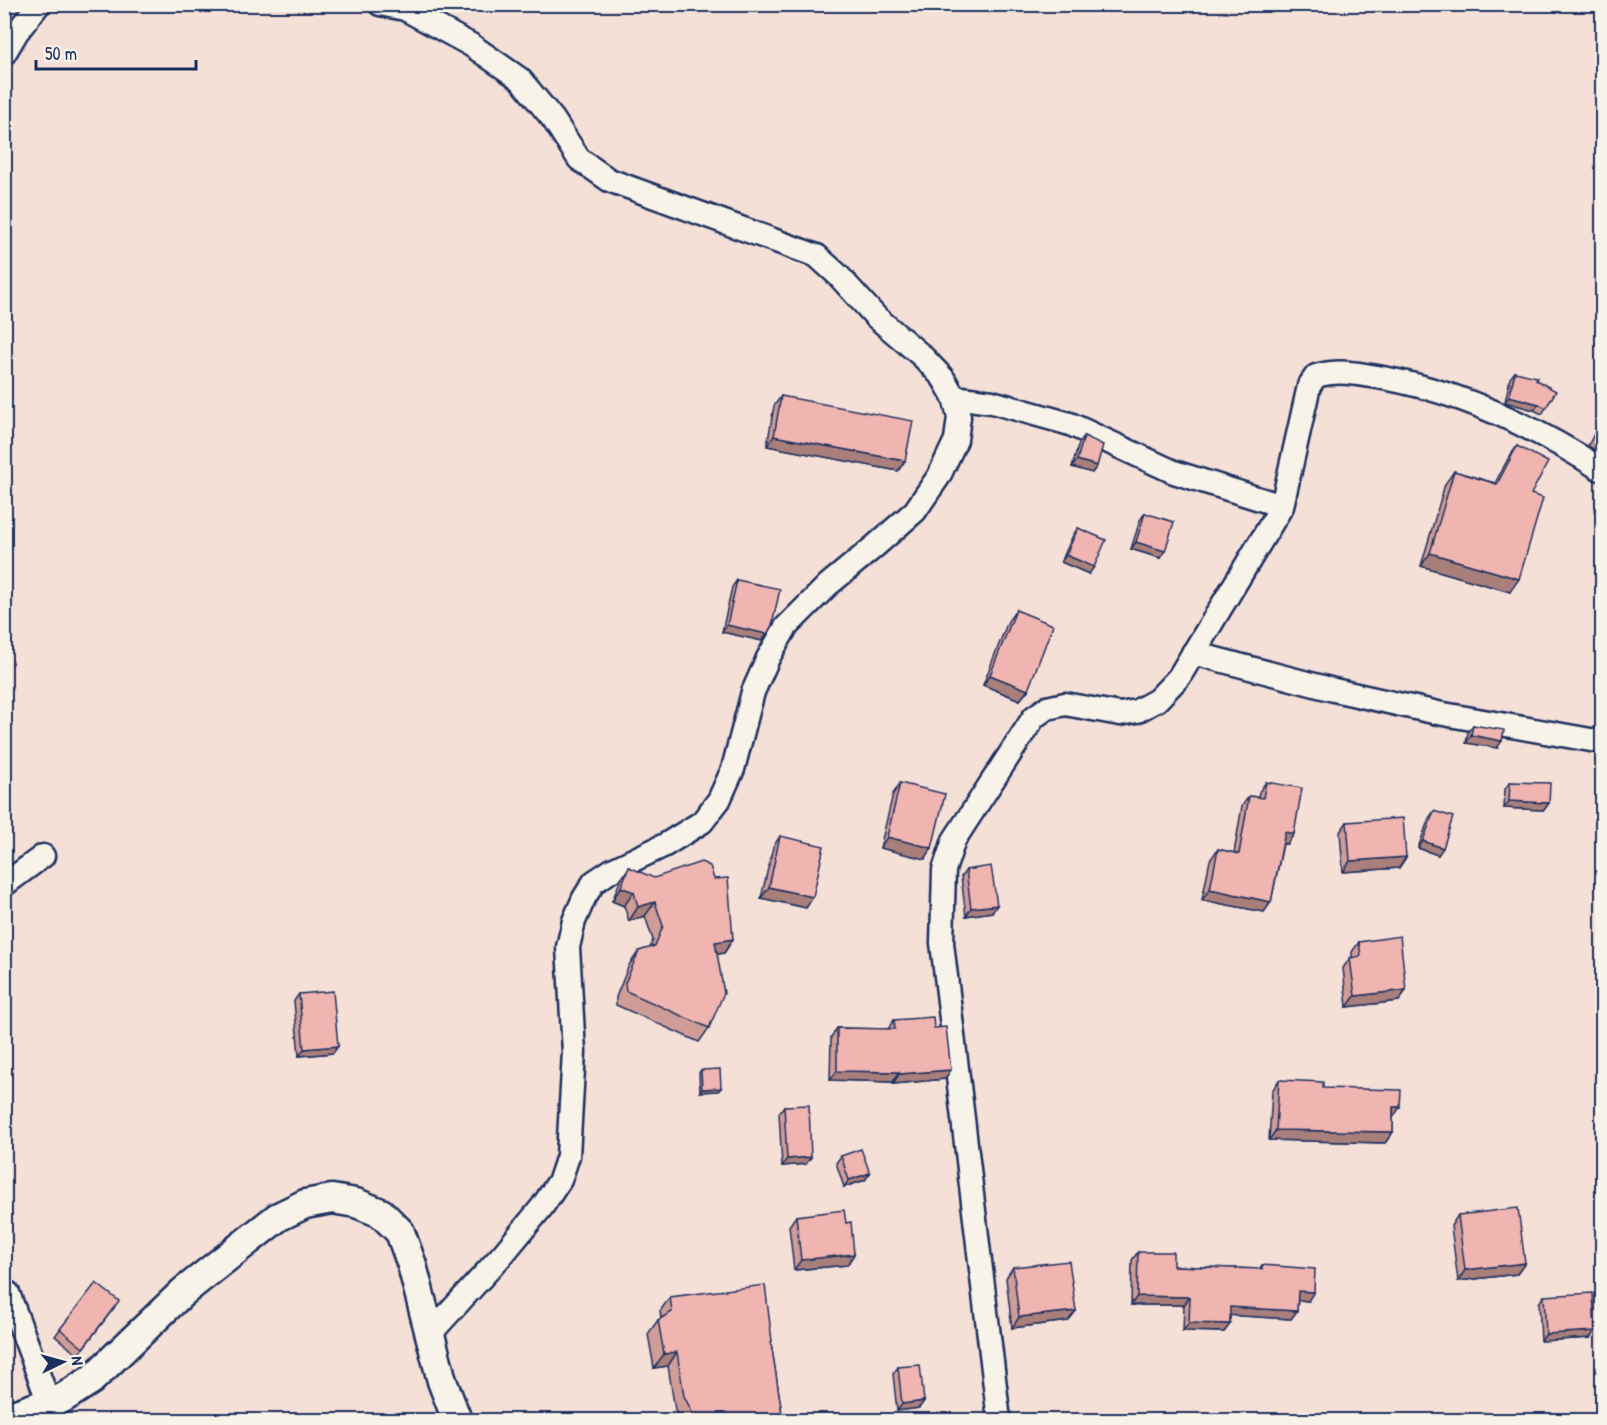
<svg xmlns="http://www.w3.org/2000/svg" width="1607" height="1425" font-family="'Patrick Hand',sans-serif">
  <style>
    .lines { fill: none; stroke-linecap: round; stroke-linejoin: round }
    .minor-casing { stroke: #1b2f5e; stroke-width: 27 }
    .tertiary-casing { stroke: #1b2f5e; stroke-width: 33 }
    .minor { stroke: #f7f3e8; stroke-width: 22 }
    .tertiary { stroke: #f7f3e8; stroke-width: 28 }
    .wall { fill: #cf9c98; stroke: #1b2f5e; stroke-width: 1.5 }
    .shaded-wall { fill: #a97f7c; stroke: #1b2f5e; stroke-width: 1.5 }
    .building { fill: #f1b5b1; stroke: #1b2f5e; stroke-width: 1.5 }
  </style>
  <rect width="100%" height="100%" fill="#f5e0d8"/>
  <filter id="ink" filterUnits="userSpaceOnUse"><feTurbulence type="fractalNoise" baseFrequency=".0167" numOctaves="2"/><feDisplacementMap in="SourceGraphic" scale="12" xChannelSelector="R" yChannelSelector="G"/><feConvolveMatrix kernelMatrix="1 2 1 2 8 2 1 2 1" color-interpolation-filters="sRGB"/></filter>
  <g filter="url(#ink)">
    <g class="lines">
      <g class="minor-casing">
        <g id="minor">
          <polyline points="380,4 405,9 471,45 520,79 553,119 579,159 609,180 817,256 838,275 876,317 922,356 943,378 954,397 959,417 956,440 939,476 915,511 874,547 828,585 786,627 768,658 753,692 733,769 719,800 702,822 665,845 612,870 594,882 584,898 574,921 568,947 574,1052 568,1156 560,1180 542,1207 503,1254 429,1335"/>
          <polyline points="4,54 17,32 39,4"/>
          <polyline points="954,397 992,402 1070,424 1174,472 1282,506"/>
          <polyline points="1193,653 1334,690 1438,713 1602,742"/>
          <polyline points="4,885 43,856"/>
          <polyline points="4,1291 8,1293 49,1403"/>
          <path d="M 999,1420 L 942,943 L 944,870 L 954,840 L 1034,717 L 1047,708 L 1065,704 L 1120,714 L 1137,711 L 1157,700 L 1179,677 L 1282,506 L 1309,386 L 1316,376 C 1339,369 1360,374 1383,378 C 1462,392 1535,427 1602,470"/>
        </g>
      </g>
      <g class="tertiary-casing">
        <polyline id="tertiary" points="4,1418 63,1398 91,1380 183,1292 278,1217 305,1204 332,1199 356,1203 381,1213 400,1232 412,1265 442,1381 457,1420"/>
      </g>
      <use href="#minor" class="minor"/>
      <use href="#tertiary" class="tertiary"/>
    </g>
    <g class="wall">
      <polygon points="1515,372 1546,408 1542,414 1534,410 1505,402 1510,378"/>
      <polygon points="781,396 905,461 898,471 767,446 774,406"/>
      <polygon points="1602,418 1602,453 1588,446"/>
      <polygon points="1084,436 1097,466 1092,473 1072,467 1079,443"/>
      <polygon points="1517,446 1531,494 1510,592 1421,566 1445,484 1454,471 1495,483 1508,459"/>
      <polygon points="1145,513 1160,558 1131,549 1140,520"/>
      <polygon points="1078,528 1089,574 1061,562 1073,535"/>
      <polygon points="737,580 767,634 762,641 722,632 732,587"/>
      <polygon points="1016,610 1028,690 1020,700 983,685 1008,621"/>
      <polygon points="1473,725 1497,748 1466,743 1468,732"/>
      <polygon points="1266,782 1294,834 1287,844 1283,844 1271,902 1264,912 1202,900 1210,860 1218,849 1234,853 1242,806 1249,796 1258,797 1259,792"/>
      <polygon points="1510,782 1549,803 1544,810 1504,808 1505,789"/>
      <polygon points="900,783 932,848 925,859 880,848 893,794"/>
      <polygon points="1434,811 1438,855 1418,848 1429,818"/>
      <polygon points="1347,822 1406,857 1399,868 1343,872 1340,832"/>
      <polygon points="780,836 813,897 806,908 761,898 773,847"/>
      <polygon points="629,867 733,939 724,953 717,954 709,1028 699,1042 616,1005 616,997 629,965 639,951 650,948 653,940 645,916 629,921 624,906 612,901 620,881"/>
      <polygon points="966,870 997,905 992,912 966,916 961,877"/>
      <polygon points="1359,942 1406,990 1399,1001 1347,1007 1343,968 1350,958 1352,957 1352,952"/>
      <polygon points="299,994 338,1046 333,1053 299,1056 294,1001"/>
      <polygon points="894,1020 934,1028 945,1079 893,1084 893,1082 830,1080 831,1037 837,1028 888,1029"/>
      <polygon points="701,1070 721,1088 718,1091 700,1092 699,1073"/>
      <polygon points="1279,1080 1393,1118 1393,1132 1385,1143 1269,1140 1272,1091"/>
      <polygon points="784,1106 811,1157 806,1164 782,1166 779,1113"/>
      <polygon points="841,1156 870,1173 865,1180 844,1187 836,1163"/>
      <polygon points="1602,1196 1602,1210 1600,1199"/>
      <polygon points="1458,1215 1525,1263 1517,1274 1458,1281 1451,1226"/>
      <polygon points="796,1216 846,1223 854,1254 847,1265 794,1270 789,1226"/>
      <polygon points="1138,1252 1173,1266 1259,1269 1262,1265 1308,1301 1298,1300 1297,1311 1291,1319 1230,1315 1230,1324 1224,1332 1183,1331 1184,1305 1131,1305 1132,1260"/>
      <polygon points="1013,1267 1076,1311 1068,1321 1012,1328 1006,1278"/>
      <polygon points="1544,1296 1590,1338 1541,1341 1539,1303"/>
      <polygon points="670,1297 772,1341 771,1343 783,1420 680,1420 675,1410 668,1366 654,1368 648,1334 658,1320 661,1318 660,1311"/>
      <polygon points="114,1308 78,1355 55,1336 60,1329"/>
      <polygon points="898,1367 924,1401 919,1408 897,1411 893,1374"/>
    </g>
    <g class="shaded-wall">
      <polygon points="1509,396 1539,404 1534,410 1505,402"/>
      <polygon points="774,436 905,461 898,471 767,446"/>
      <polygon points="1077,460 1097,466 1092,473 1072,467"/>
      <polygon points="1136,542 1165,551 1160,558 1131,549"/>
      <polygon points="1430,553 1519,579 1510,592 1421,566"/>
      <polygon points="1066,555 1094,567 1089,574 1061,562"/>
      <polygon points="727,625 767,634 762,641 722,632"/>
      <polygon points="990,675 1028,690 1020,700 983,685"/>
      <polygon points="1471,735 1502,741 1497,748 1466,743"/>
      <polygon points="1509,801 1549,803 1544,810 1504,808"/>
      <polygon points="1285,832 1294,834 1287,844 1278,843"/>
      <polygon points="887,837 932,848 925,859 880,848"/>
      <polygon points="1423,841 1443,848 1438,855 1418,848"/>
      <polygon points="1406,857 1399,868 1343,872 1350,861"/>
      <polygon points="621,887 634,892 624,906 612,901"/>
      <polygon points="769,887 813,897 806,908 761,898"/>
      <polygon points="1210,889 1271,902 1264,912 1202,900"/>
      <polygon points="655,902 645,916 629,921 638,907"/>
      <polygon points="997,905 992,912 966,916 971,908"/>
      <polygon points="733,939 724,953 706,956 715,942"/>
      <polygon points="1406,990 1399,1001 1347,1007 1355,996"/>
      <polygon points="338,1046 333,1053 299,1056 304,1049"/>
      <polygon points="951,1070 945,1079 893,1084 899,1074"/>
      <polygon points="837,1071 899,1072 893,1082 830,1080"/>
      <polygon points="721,1088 718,1091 700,1092 702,1089"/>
      <polygon points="1393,1107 1400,1107 1393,1118"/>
      <polygon points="1276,1130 1393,1132 1385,1143 1269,1140"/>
      <polygon points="811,1157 806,1164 782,1166 787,1159"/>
      <polygon points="870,1173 865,1180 844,1187 849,1180"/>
      <polygon points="854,1254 847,1265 794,1270 801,1260"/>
      <polygon points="1525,1263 1517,1274 1458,1281 1465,1270"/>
      <polygon points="1298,1291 1314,1292 1308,1301 1292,1299"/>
      <polygon points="1137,1296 1190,1297 1184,1305 1131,1305"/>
      <polygon points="1230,1307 1297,1311 1291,1319 1224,1315"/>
      <polygon points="1076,1311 1068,1321 1012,1328 1019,1317"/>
      <polygon points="1189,1323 1230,1324 1224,1332 1183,1331"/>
      <polygon points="1595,1331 1590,1338 1541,1341 1546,1334"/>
      <polygon points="677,1352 668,1366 654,1368 664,1354"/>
      <polygon points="924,1401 919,1408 897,1411 902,1404"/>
    </g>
    <g class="building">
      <polygon points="1515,372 1537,377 1536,380 1556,391 1546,408 1539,404 1509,396"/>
      <polygon points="781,396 913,421 905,461 774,436"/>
      <polygon points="1602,423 1602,434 1598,432"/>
      <polygon points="1084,436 1103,445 1097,466 1077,460"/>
      <polygon points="1517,446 1548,462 1531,494 1543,498 1519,579 1430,553 1454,471 1497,484"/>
      <polygon points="1145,513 1174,522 1165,551 1136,542"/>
      <polygon points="1078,528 1106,540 1094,567 1066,555"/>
      <polygon points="737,580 780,589 772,625 767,634 727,625"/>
      <polygon points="1016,610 1053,625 1028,690 990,675"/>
      <polygon points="1473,725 1504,730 1502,741 1471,735"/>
      <polygon points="1266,782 1302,788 1294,834 1285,832 1271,902 1210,889 1218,849 1239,854 1249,796 1263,798"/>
      <polygon points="1510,782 1550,783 1549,803 1509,801"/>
      <polygon points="900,783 945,794 932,848 887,837"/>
      <polygon points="1434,811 1453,817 1443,848 1423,841"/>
      <polygon points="1403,818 1406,857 1350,861 1347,822"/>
      <polygon points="780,836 824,846 813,897 769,887"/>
      <polygon points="701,862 710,866 714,879 728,878 733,939 715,942 724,993 709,1028 626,991 625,983 639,951 655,946 663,926 655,902 638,907 634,892 621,887 629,867 654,878"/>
      <polygon points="991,866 997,905 971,908 966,870"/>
      <polygon points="1400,936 1406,990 1355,996 1350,958 1361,956 1359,942"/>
      <polygon points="333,991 338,1046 304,1049 299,994"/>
      <polygon points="933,1017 934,1028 946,1027 951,1070 899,1074 899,1072 837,1071 837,1028 895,1029 894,1020"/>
      <polygon points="720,1069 721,1088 702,1089 701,1070"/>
      <polygon points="1279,1080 1323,1082 1323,1088 1401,1090 1400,1107 1393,1107 1393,1132 1276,1130"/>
      <polygon points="809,1105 811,1157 787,1159 784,1106"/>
      <polygon points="861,1149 870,1173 849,1180 841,1156"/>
      <polygon points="1518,1208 1525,1263 1465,1270 1458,1215"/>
      <polygon points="844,1210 846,1223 851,1222 854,1254 801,1260 796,1216"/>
      <polygon points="1138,1252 1173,1252 1173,1266 1262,1269 1262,1265 1315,1269 1314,1292 1298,1291 1297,1311 1230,1307 1230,1324 1189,1323 1190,1297 1137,1296"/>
      <polygon points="1069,1261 1076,1311 1019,1317 1013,1267"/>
      <polygon points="96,1283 119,1301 83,1348 60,1329"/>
      <polygon points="765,1285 772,1341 771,1342 783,1420 696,1420 684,1396 677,1352 664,1354 658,1320 672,1312 670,1297"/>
      <polygon points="1593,1293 1595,1331 1546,1334 1544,1296"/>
      <polygon points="920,1365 924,1401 902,1404 898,1367"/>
    </g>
  </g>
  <rect width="1607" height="1425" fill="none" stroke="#f7f3e8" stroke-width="24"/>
  <rect x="12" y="12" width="1583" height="1401" fill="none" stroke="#1b2f5e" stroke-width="2" filter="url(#ink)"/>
  <g transform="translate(63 1362) rotate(85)" stroke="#f7f3e8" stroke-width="4.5" paint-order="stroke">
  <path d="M0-4.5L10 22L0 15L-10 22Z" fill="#1b2f5e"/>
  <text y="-9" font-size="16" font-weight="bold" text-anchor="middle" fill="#1b2f5e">N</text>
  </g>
  <path d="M36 60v9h160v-9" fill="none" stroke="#1b2f5e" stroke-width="3"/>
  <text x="45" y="60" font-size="18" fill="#1b2f5e" stroke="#f7f3e8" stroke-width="4.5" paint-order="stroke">50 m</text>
</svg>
